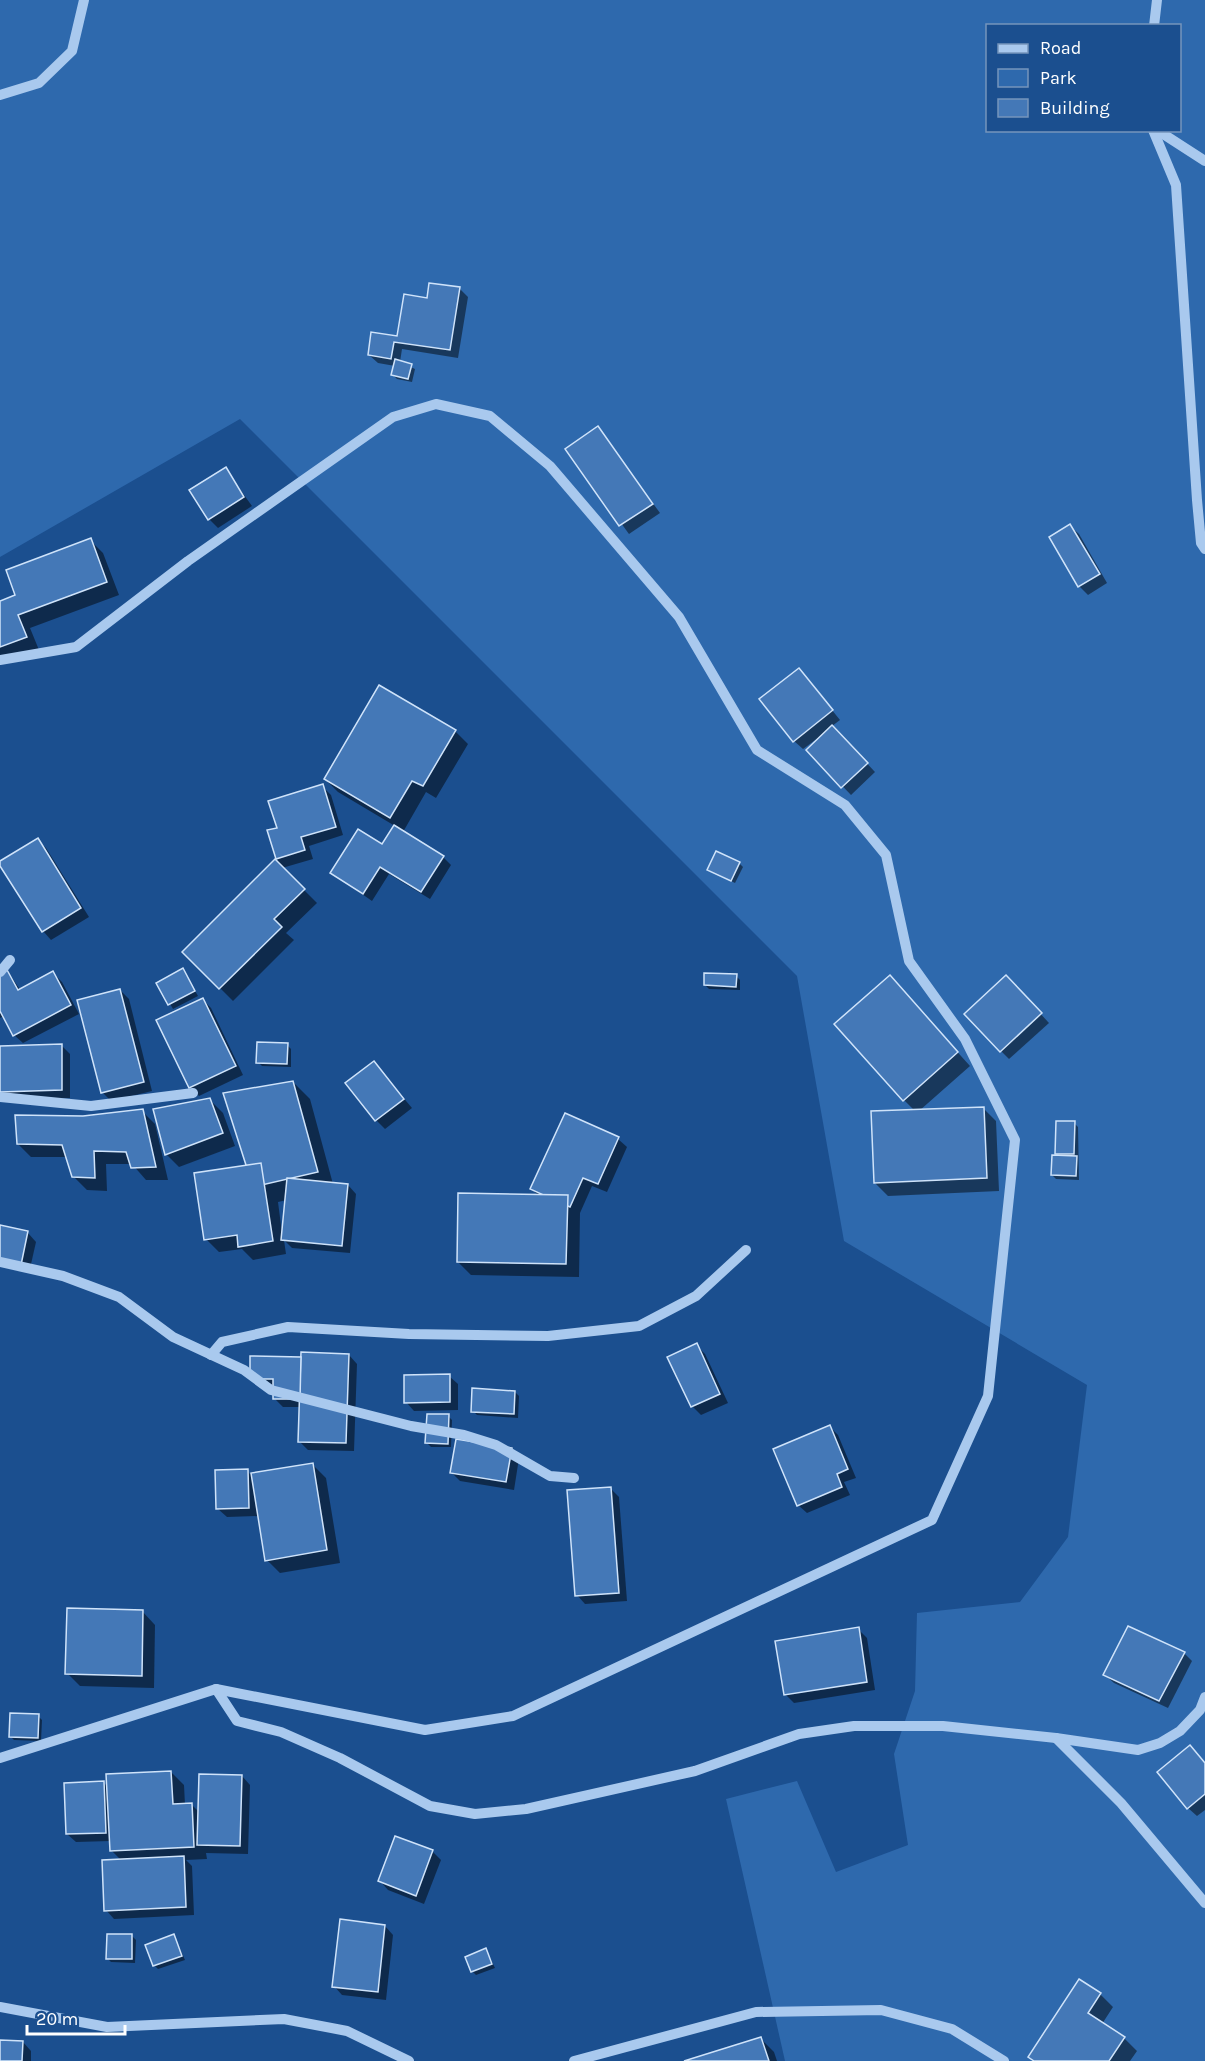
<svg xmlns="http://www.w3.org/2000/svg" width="1205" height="2061" font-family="Karla,sans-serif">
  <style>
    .green { fill: #2e69ad; fill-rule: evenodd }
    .shadow { fill: #0007; fill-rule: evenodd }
    .building { fill: #4478b7; stroke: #cfe3fa; stroke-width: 1.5 }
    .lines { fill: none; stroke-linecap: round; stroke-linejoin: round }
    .minor { stroke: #a9c9ee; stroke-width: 10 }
  </style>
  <rect width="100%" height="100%" fill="#1b4f8f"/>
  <path class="green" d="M 0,0 L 1205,0 L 1205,2061 L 785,2061 L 726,1799 L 797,1781 L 836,1872 L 908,1845 L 894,1754 L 915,1691 L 917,1613 L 1020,1602 L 1068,1537 L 1087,1385 L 844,1241 L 797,976 L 240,419 L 0,557 ZM 988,26 L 1180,26 L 1180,130 L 988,130 Z"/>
  <g class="shadow">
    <polygon points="459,288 468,297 458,358 402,349 400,362 415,369 412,382 397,379 393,375 395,366 378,363 369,355 398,338 428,300"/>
    <polygon points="598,428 660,513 629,534 567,449"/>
    <polygon points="225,469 252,506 218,528 209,519"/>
    <polygon points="1070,526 1079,534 1107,583 1088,595 1079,586"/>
    <polygon points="90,540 103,553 119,595 30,628 39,650 0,665 0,602 17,596"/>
    <polygon points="807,679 840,720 832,726 875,772 851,795 808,750 819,739 818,738 803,749 794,741"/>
    <polygon points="455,731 468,744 436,798 426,792 403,832 443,857 451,865 430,899 389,874 372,901 332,873 383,846 395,826 338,792 325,779"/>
    <polygon points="322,786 331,795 343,835 309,846 313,859 282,868 317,903 286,933 294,940 233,1001 184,952 279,865 269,831 278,829"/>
    <polygon points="37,840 46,848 89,917 51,940 43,931"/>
    <polygon points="739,863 743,867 735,883 709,870"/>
    <polygon points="6,969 21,991 53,973 62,982 79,1014 23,1043 14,1035 4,1016 0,1018 0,972"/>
    <polygon points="183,970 198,996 173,1009 158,983"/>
    <polygon points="736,976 740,980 740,990 709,989 705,985"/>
    <polygon points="890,977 970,1066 919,1111 983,1108 996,1121 999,1191 888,1196 875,1183 915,1111 904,1100"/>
    <polygon points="1014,985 1049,1023 1009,1059 1001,1051"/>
    <polygon points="120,990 129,999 152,1091 111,1101 102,1092"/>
    <polygon points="203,1000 211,1008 243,1075 199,1096 190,1087"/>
    <polygon points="61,1045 70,1054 70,1098 1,1100 0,1047"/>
    <polygon points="287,1045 291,1049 291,1067 262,1066 258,1062"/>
    <polygon points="374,1063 412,1108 385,1129 376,1120"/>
    <path d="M 293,1082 L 310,1099 L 333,1184 L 348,1185 L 356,1194 L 350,1253 L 292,1248 L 284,1240 L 286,1254 L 253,1260 L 242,1249 L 219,1252 L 206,1239 ZM 287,1200 L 282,1233 L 278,1202 Z"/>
    <polygon points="210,1100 223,1113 235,1146 179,1167 166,1154"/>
    <polygon points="142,1111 155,1124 168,1180 146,1180 132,1164 106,1164 107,1191 87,1190 74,1177 67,1157 31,1157 18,1144 83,1118"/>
    <polygon points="1074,1123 1078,1127 1079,1180 1056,1179 1052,1175 1061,1157 1057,1153"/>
    <polygon points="618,1139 627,1147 607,1192 592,1186 580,1213 579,1277 471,1275 458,1262 539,1196 532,1189"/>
    <polygon points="0,1226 28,1233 36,1242 29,1273 0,1266"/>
    <polygon points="696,1345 705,1354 728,1403 701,1415 692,1406"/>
    <polygon points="349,1355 357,1364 354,1451 308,1450 299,1441 301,1407 283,1407 274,1398 274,1387 260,1387 251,1358 302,1359"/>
    <polygon points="449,1376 458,1384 458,1410 414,1411 406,1402"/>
    <polygon points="515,1392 519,1396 518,1418 477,1415 473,1411"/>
    <polygon points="448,1416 452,1420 451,1447 431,1447 427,1443"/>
    <polygon points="830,1427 838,1435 856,1478 844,1482 850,1495 807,1513 798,1505"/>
    <polygon points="457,1441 519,1458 514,1490 460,1481 452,1473"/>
    <polygon points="313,1465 326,1478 340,1563 280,1573 267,1560 260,1516 227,1517 218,1509 247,1471 250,1474"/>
    <polygon points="610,1488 619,1497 627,1601 585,1604 577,1595"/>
    <polygon points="142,1611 155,1625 154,1688 80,1686 67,1673"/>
    <polygon points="858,1629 867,1638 875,1690 794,1703 785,1694"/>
    <polygon points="1184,1653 1192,1661 1168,1708 1114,1683 1105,1675"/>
    <polygon points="38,1716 42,1720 41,1741 14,1740 10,1736"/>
    <polygon points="1205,1763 1205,1810 1197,1816 1188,1808"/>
    <polygon points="171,1772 184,1785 185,1805 192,1805 199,1812 242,1776 250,1785 248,1854 206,1853 207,1859 186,1860 192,1866 194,1915 114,1919 106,1910 121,1860 111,1850 111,1841 76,1842 67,1834 104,1783 108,1787"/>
    <polygon points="432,1851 441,1860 424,1904 388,1890 380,1881"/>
    <polygon points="385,1926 393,1935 386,2000 342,1995 334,1986"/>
    <polygon points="132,1936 136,1940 135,1963 111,1962 107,1958"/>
    <polygon points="174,1936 185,1960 158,1969 154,1965"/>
    <polygon points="486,1950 495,1968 476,1975 472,1971"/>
    <polygon points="1100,1994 1113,2007 1102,2024 1124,2038 1137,2051 1130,2061 1034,2061"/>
    <polygon points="761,2039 774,2052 777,2061 689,2061"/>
    <polygon points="0,2041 23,2042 31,2051 31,2061 0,2061"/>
  </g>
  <g class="building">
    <polygon points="429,283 460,287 450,350 394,342 391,359 368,355 371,332 397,336 404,294 427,298"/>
    <polygon points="395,359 412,364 408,379 391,375"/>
    <polygon points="598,426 653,504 619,526 565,449"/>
    <polygon points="226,467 244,497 208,520 189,490"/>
    <polygon points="1070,524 1100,574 1078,587 1049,537"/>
    <polygon points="91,538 107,582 18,615 27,637 0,647 0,601 15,595 6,570"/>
    <polygon points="799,668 833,710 793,742 759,699"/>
    <polygon points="379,685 456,730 423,786 412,781 390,818 324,779"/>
    <polygon points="832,725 868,763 841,788 806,750"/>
    <polygon points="323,784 336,827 301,837 305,850 276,859 267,830 277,828 268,801"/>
    <polygon points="394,825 444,856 421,892 380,867 363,894 330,873 358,829 382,844"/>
    <polygon points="38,838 81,908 42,932 0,866 0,861"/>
    <polygon points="716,851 740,862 731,881 707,870"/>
    <polygon points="275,859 305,889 274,919 282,927 219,989 182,952"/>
    <polygon points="6,968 18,990 53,971 71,1005 13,1036 0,1011 0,971"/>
    <polygon points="183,968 195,991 168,1005 156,983"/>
    <polygon points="704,973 737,974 736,987 704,985"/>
    <polygon points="890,975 958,1052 903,1101 834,1024"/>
    <polygon points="1006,975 1042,1013 1000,1052 964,1014"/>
    <polygon points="120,989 144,1082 101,1093 77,1000"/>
    <polygon points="203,998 236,1066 189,1088 156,1020"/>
    <polygon points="257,1042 288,1043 287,1064 256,1063"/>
    <polygon points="62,1044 62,1090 0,1092 0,1046"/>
    <polygon points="374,1061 404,1099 375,1121 345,1083"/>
    <polygon points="293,1081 318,1172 253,1187 223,1093"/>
    <polygon points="210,1098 223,1133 165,1155 153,1109"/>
    <polygon points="984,1107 987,1178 874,1183 871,1111"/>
    <polygon points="143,1109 156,1167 131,1168 126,1152 94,1151 95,1178 72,1177 62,1145 17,1144 15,1115 83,1116"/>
    <polygon points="565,1113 619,1137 598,1184 583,1178 570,1207 530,1189"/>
    <polygon points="1056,1121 1075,1121 1074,1154 1055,1154"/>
    <polygon points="1052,1155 1077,1156 1076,1176 1051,1175"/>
    <polygon points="261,1163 273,1241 238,1247 237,1235 204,1240 194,1173"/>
    <polygon points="287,1178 348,1184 342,1246 281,1240"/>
    <polygon points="458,1193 568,1195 566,1264 457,1262"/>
    <polygon points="0,1225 28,1231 21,1265 0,1260"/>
    <polygon points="697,1343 720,1394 691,1407 667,1357"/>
    <polygon points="301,1352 349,1354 346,1443 298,1442"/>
    <polygon points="250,1356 301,1357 300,1399 273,1399 273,1379 250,1379"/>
    <polygon points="450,1374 450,1402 404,1403 404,1375"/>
    <polygon points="472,1388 515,1391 514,1414 471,1412"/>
    <polygon points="427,1414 449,1414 448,1444 425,1443"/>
    <polygon points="830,1425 848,1469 837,1474 842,1487 797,1506 773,1449"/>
    <polygon points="456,1439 512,1448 506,1482 450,1473"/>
    <polygon points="313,1463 327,1550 265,1561 251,1473"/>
    <polygon points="248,1469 249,1508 216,1509 215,1470"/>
    <polygon points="611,1487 619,1593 575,1596 567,1490"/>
    <polygon points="67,1608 143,1610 142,1676 65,1674"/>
    <polygon points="1128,1626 1185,1652 1159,1701 1103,1675"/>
    <polygon points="859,1627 867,1682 784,1695 775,1641"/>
    <polygon points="10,1713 39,1714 38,1738 9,1737"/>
    <polygon points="1190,1745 1205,1763 1205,1794 1187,1809 1157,1772"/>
    <polygon points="171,1771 173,1804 192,1803 194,1847 110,1851 106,1774"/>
    <polygon points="199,1774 242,1775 240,1846 197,1845"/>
    <polygon points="104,1781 106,1833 66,1834 64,1783"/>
    <polygon points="395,1836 433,1850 416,1896 378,1881"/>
    <polygon points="184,1856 186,1907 104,1911 102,1860"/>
    <polygon points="340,1919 385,1925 378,1992 332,1987"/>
    <polygon points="107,1934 132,1934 132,1959 106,1959"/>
    <polygon points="174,1934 182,1956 153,1966 145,1945"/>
    <polygon points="486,1948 492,1964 471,1972 465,1957"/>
    <polygon points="1079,1979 1101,1993 1088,2013 1125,2037 1109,2061 1034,2061 1028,2057"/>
    <polygon points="761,2037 769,2061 684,2061"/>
    <polygon points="0,2040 23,2041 22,2061 0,2061"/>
  </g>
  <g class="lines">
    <g class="minor">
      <polyline points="1154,26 1157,0"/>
      <polyline points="0,95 39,83 72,51 84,0"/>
      <polyline points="1153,130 1176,185 1197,500 1201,543 1205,549"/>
      <polyline points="1157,130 1205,161"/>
      <polyline points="0,660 76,647 188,561 393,417 436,404 490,416 550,466 679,617 757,750 845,805 886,855 909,961 965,1039 1015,1140 988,1396 932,1520 513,1716 425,1730 216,1689 0,1758"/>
      <polyline points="0,972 10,960"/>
      <polyline points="0,1097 91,1106 193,1093"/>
      <polyline points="0,1262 63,1276 119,1297 173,1337 244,1370 271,1390 411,1426 464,1435 496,1445 550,1476 574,1478"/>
      <polyline points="211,1355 222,1342 288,1327 409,1334 548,1336 639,1326 696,1296 746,1250"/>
      <polyline points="216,1689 237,1721 281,1732 340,1758 430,1806 475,1814 526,1809 695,1771 799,1734 854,1726 943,1726 1056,1738 1138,1750 1160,1743 1180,1731 1200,1710 1205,1697"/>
      <polyline points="1056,1738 1121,1803 1205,1903"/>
      <polyline points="0,2007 107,2027 284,2019 347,2031 409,2061"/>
      <polyline points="574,2061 756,2012 881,2010 952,2029 1004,2061"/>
    </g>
  </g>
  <rect x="986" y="24" width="195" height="108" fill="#1b4f8f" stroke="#7695bc" stroke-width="1.5"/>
  <rect x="998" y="44" width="30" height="9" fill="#a9c9ee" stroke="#7695bc" stroke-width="1.5"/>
  <text x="1040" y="54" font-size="18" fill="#ffffff">Road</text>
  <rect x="998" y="69" width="30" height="18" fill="#2e69ad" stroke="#7695bc" stroke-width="1.5"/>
  <text x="1040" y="84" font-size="18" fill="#ffffff">Park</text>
  <rect x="998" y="99" width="30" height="18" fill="#4478b7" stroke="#7695bc" stroke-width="1.5"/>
  <text x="1040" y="114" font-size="18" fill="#ffffff">Building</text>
  <path d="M27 2025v9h98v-9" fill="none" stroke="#ffffff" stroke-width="3"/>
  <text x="36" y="2025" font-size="18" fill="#ffffff" stroke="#1b4f8f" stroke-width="4.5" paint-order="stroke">20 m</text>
</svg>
